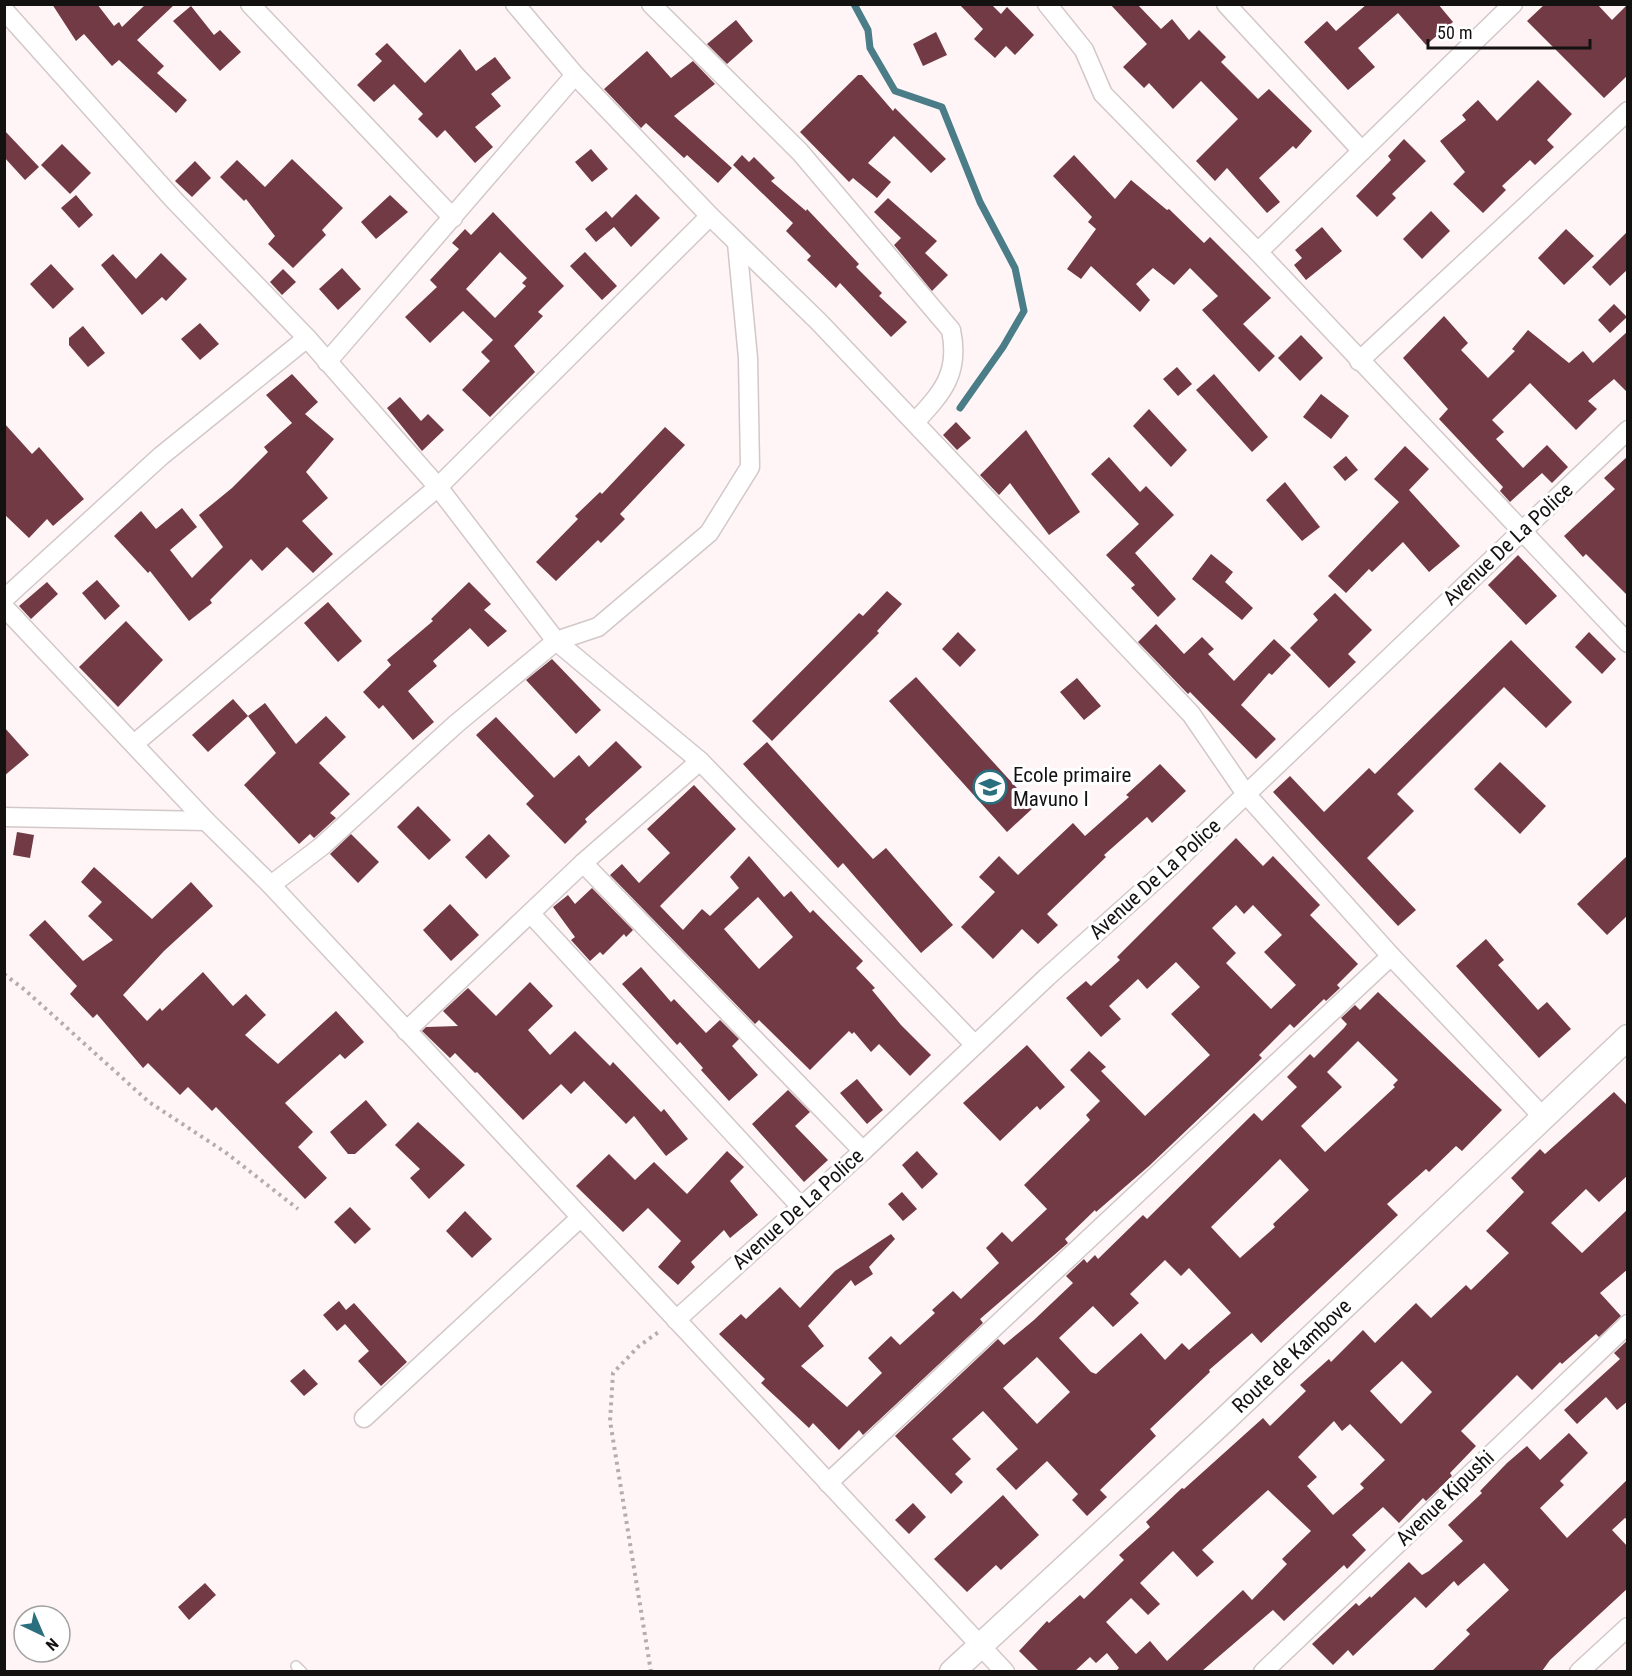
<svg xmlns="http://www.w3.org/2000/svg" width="1632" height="1676" font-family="'Roboto Condensed',sans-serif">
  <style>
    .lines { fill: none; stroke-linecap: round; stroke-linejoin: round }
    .stream { stroke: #4a7d88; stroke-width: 7 }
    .building { fill: #713a44; fill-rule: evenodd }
    .lane-casing { stroke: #d2c8c9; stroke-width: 12 }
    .street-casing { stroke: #d2c8c9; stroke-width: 21 }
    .secondary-casing { stroke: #d2c8c9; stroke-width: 27 }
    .path { stroke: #b4acad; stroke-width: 4; stroke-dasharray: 3 4.5; stroke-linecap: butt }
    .lane { stroke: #fff; stroke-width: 9 }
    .street { stroke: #fff; stroke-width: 18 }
    .secondary { stroke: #fff; stroke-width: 24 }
    .labels { text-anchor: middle; stroke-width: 6; stroke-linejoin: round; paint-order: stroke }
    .street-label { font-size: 21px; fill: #141111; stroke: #fff }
    .poi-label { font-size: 21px; fill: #141111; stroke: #fff; text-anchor: start }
  </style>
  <rect width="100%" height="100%" fill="#fff5f6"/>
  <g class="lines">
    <polyline class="stream" points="854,4 868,30 870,48 895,91 942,107 980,202 1015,268 1024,311 1003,347 960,408"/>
  </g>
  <g class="building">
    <polygon points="52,4 97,4 114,26 119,22 122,27 146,4 175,4 137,40 164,66 157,73 187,100 176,113 119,60 112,66 84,34 76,41"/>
    <polygon points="959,4 991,4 1001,14 1007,7 1034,35 1015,55 1006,46 995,58 974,39 983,29"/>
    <polygon points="1110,4 1137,4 1161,29 1172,19 1189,40 1199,30 1226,57 1221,62 1258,99 1269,89 1312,131 1296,149 1293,146 1259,178 1280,202 1267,213 1227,168 1215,181 1196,161 1238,119 1201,81 1173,109 1149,83 1144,88 1123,67 1147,44"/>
    <polygon points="1367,4 1438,4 1453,22 1426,45 1398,13 1358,48 1375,67 1348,90 1304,42 1327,21 1336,31"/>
    <polygon points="1545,4 1597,4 1612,20 1628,4 1628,75 1604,98 1527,21"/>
    <polygon points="191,6 214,35 220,30 241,52 220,71 173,21"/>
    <polygon points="736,20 753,41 727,64 707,44"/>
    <polygon points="936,32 947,55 923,66 913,44"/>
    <polygon points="387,43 425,83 460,49 476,71 495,57 511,78 491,94 501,106 475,127 493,147 475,163 445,130 437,138 418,119 423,114 394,84 374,102 357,85 382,61 375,54"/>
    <polygon points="647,51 671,78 693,61 715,84 674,116 732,168 718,183 687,155 684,158 646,123 641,128 604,89"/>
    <polygon points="858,75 862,75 893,111 895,108 946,159 931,173 894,136 868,163 891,182 877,198 853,178 849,182 800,132"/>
    <polygon points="1538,80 1572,114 1547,140 1554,147 1535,165 1530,160 1502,186 1506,190 1483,213 1453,184 1465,172 1440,141 1466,120 1462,115 1478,100 1497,121"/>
    <polygon points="4,130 39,167 25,180 4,157"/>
    <polygon points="1404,139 1426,161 1392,194 1396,198 1377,217 1356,196 1391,160 1388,156"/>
    <polygon points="62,144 91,173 70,194 41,165"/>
    <polygon points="591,149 608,169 592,182 575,162"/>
    <polygon points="742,155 749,162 754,157 775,178 771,181 806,211 807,209 859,264 856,267 882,293 879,296 907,322 891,337 840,283 836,288 807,260 811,256 786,231 793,223 733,165"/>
    <polygon points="1074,155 1115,199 1131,180 1167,210 1169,209 1204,243 1210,237 1271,298 1243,324 1275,356 1259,372 1202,310 1218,296 1190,268 1174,285 1153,268 1136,284 1150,300 1140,312 1091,266 1081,279 1067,269 1096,229 1088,222 1092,217 1053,176"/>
    <polygon points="292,159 343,208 322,230 326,235 293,268 268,244 275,236 246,199 244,201 220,177 237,160 265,187"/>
    <polygon points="195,161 211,178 192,197 175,181"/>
    <polygon points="636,194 660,218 631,247 614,227 596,242 585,229 606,211 612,218"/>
    <polygon points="76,195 93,215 79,228 61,208"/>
    <polygon points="390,195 408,212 376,239 361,222"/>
    <polygon points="888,198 937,241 925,253 948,275 932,291 894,245 901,238 874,212"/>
    <polygon points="1431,211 1450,231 1422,259 1403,239"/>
    <path d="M 493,212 L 564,286 L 538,312 L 543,316 L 514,346 L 535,372 L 490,417 L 462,390 L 490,361 L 481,352 L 493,340 L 463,311 L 430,343 L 405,317 L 437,287 L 430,280 L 459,249 L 452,243 L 465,229 L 471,235 ZM 500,252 L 527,278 L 522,283 L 526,286 L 495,318 L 466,289 Z"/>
    <polygon points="1322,227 1342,251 1306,280 1294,265 1302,258 1295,250"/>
    <polygon points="1566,229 1594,256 1564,285 1538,258"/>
    <polygon points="1628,231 1628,269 1610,286 1592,267"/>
    <polygon points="585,252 617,286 602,300 570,266"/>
    <polygon points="161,253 187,279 166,301 162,297 142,315 101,265 113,254 136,279"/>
    <polygon points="51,264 74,289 53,309 30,284"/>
    <polygon points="342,268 361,289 338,310 319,289"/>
    <polygon points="283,269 296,282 282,295 270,282"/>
    <polygon points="1614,304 1627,317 1610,333 1598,320"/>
    <polygon points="1444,316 1468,343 1461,350 1488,378 1515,351 1512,349 1528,330 1569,363 1583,351 1593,363 1628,331 1628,393 1614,379 1588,401 1597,409 1576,430 1530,383 1492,420 1504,432 1496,439 1523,468 1547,445 1568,467 1552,483 1542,473 1510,502 1500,491 1503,487 1439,419 1448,409 1403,358"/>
    <polygon points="200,323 219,344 200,360 181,339"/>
    <polygon points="83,326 105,353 88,367 69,345 69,338"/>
    <polygon points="1301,335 1323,358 1300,381 1278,358"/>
    <polygon points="1177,367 1192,384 1178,396 1163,379"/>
    <polygon points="292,374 318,402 305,414 334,439 306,472 328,498 302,521 333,554 313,573 287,547 262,571 251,559 210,600 212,603 189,621 150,571 148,573 114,536 141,511 156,529 182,508 197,527 170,550 192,578 223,547 199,515 232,488 268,452 264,447 292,423 266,395"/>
    <polygon points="1214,374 1268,437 1252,452 1196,390"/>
    <polygon points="1321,394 1349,416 1331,439 1303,417"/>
    <polygon points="400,397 421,421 428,414 444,430 422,451 387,408"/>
    <polygon points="1149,409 1187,450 1171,467 1133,426"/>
    <polygon points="956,422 971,438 957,450 943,435"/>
    <polygon points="4,423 32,454 39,447 84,499 53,526 47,519 29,538 4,514"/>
    <polygon points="665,427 685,445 620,514 625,519 601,543 598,540 556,581 536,562 578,519 575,516 600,492 602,494"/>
    <polygon points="1026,430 1080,512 1049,535 1010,483 999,495 980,475"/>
    <polygon points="1405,446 1429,469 1409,490 1460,546 1429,572 1403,542 1372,572 1369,569 1346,593 1328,576 1399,502 1374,479"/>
    <polygon points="1346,456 1358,470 1345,481 1333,467"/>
    <polygon points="1628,456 1628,596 1586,554 1583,557 1564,536 1615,489 1604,478"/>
    <polygon points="1109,457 1140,492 1146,486 1174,515 1135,553 1176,599 1158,617 1131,588 1135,585 1106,555 1139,524 1091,474"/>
    <polygon points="1285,482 1320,527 1302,541 1266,500"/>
    <polygon points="1211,554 1233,572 1225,582 1253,608 1242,620 1192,579"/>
    <polygon points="1518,555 1557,596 1526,625 1488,585"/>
    <polygon points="97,580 120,606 105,620 82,593"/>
    <polygon points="47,582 58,594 31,619 19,606"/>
    <polygon points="469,582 491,604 484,610 507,631 488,647 470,628 433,661 437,666 408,691 434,722 413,740 383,705 379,709 363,692 391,665 387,660 433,621 431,619"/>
    <polygon points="887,591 902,604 877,631 879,633 772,741 752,721 859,613 863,616"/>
    <polygon points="1335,593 1372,630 1348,654 1356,662 1329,688 1290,648 1318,620 1313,614"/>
    <polygon points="328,602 362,641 338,662 304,623"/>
    <polygon points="126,621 163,660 118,707 79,667"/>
    <polygon points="1156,624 1184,654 1202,637 1214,649 1208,654 1234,681 1274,639 1291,655 1272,675 1269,673 1241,705 1276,739 1256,759 1190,692 1188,694 1138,642"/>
    <polygon points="958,632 976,650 960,667 942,649"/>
    <polygon points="1589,632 1616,659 1602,674 1575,647"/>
    <polygon points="1511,640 1572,702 1546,728 1504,687 1397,794 1414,811 1367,858 1416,910 1398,926 1273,792 1290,776 1324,812 1369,768 1375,774"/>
    <polygon points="552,659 601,710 576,734 526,680"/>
    <polygon points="916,677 1034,807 1007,832 889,701"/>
    <polygon points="1077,678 1101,706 1084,720 1060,692"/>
    <polygon points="233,699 248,716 208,752 192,735"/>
    <polygon points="265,703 296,744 326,716 346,737 319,763 350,794 330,813 336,818 314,838 310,834 299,844 244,785 276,753 248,716"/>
    <polygon points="496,717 554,778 579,755 589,767 616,741 642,767 585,819 587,822 565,844 526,804 534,796 476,735"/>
    <polygon points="4,727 29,755 4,776"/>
    <polygon points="767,742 873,859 886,848 953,925 921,953 843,863 838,868 743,764"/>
    <polygon points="1500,762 1546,806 1520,834 1474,789"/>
    <polygon points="1160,764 1186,791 1152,823 1147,817 1104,855 1106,857 1047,914 1058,925 1038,944 1022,929 993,959 961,927 995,892 979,877 999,856 1018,875 1073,823 1085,836 1129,797 1126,795"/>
    <path d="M 694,785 L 736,829 L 660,906 L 683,930 L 702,909 L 710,916 L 739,888 L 730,877 L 749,856 L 784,897 L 791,891 L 810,913 L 813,910 L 863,961 L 856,968 L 875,988 L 872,990 L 901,1025 L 931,1055 L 910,1076 L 879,1044 L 871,1052 L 854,1032 L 852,1034 L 849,1031 L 810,1070 L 759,1020 L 755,1024 L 610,875 L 622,864 L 639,883 L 670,853 L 647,829 ZM 758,897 L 793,937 L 759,969 L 724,929 Z"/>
    <polygon points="418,806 451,840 429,860 397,827"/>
    <polygon points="17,832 34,835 30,858 13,855"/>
    <polygon points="351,834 379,862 358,883 330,854"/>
    <polygon points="489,834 510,856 486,879 465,857"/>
    <path d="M 1236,838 L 1263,866 L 1273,856 L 1320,905 L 1310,915 L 1358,964 L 1337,985 L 1340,988 L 1326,1001 L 1324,999 L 1294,1028 L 1290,1024 L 1259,1055 L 1262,1058 L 1232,1087 L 1149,1166 L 1096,1212 L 1095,1210 L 1065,1239 L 1068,1243 L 980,1319 L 983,1323 L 863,1435 L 859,1430 L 839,1450 L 813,1423 L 809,1428 L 761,1383 L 765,1379 L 719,1334 L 741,1314 L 746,1319 L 780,1287 L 800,1308 L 835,1271 L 891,1234 L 895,1239 L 869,1267 L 873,1274 L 855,1286 L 851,1280 L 808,1326 L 824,1346 L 801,1366 L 847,1407 L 882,1373 L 868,1358 L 891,1336 L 900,1345 L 935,1313 L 932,1310 L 953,1291 L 961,1299 L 999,1263 L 986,1248 L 1002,1232 L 1012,1242 L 1047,1209 L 1024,1185 L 1090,1120 L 1086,1115 L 1100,1101 L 1070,1070 L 1089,1051 L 1106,1067 L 1101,1071 L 1145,1116 L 1210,1055 L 1171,1014 L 1200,987 L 1176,962 L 1147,989 L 1138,979 L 1109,1006 L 1121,1019 L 1101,1037 L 1066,998 L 1086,981 L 1091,986 L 1120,960 L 1117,957 ZM 1236,905 L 1244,914 L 1253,905 L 1282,935 L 1264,952 L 1296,985 L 1271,1009 L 1226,963 L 1236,953 L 1212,928 Z"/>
    <polygon points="1628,855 1628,915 1607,935 1577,904"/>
    <polygon points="94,867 152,919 191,882 213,906 164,951 123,995 147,1021 160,1008 162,1011 203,972 233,1006 246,994 266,1015 245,1035 278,1064 336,1011 364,1042 345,1059 340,1054 285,1103 313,1132 298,1147 327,1178 305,1199 216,1107 212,1111 188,1087 180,1095 148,1063 143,1068 97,1014 93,1018 70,994 77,986 29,935 45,920 83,961 113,940 88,916 102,902 81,882"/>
    <polygon points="592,888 633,930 626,937 624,934 603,955 600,952 590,961 571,940 575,937 553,907 568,895 575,904"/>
    <polygon points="450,904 479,935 451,961 423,930"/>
    <polygon points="1486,939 1504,960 1498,965 1538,1010 1547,1002 1571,1029 1539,1058 1456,966"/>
    <polygon points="641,967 671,1002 674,999 706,1033 720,1020 739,1039 732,1046 758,1075 729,1101 701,1070 703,1068 680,1042 677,1045 622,984"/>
    <polygon points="530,982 553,1006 528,1030 550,1055 575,1031 610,1066 613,1062 661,1112 664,1109 688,1139 666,1156 634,1116 626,1124 584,1081 571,1094 561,1084 523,1120 477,1072 475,1073 455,1053 450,1058 422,1031 426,1027 458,1026 443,1011 468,988 496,1016"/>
    <path d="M 1378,992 L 1502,1110 L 1462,1151 L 1456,1146 L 1429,1172 L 1426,1169 L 1387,1204 L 1398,1215 L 1261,1343 L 1252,1333 L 1209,1370 L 1210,1372 L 1150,1429 L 1156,1436 L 1100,1490 L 1107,1497 L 1087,1516 L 1072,1500 L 1078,1494 L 1047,1461 L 1016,1490 L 996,1469 L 1018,1449 L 983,1411 L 952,1439 L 971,1459 L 955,1474 L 963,1482 L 951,1494 L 895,1436 L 998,1339 L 1004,1345 L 1034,1320 L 1073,1283 L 1066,1276 L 1084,1259 L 1087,1263 L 1095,1255 L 1098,1259 L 1143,1215 L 1147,1219 L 1254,1113 L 1262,1121 L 1297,1087 L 1287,1077 L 1310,1054 L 1314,1058 L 1344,1028 L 1347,1024 L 1341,1018 L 1355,1005 L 1360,1010 ZM 1358,1041 L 1398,1080 L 1393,1085 L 1395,1087 L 1325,1152 L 1301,1126 L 1342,1087 L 1327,1072 ZM 1280,1159 L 1309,1190 L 1273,1224 L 1275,1227 L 1240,1258 L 1211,1227 ZM 1165,1260 L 1181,1276 L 1189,1268 L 1231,1313 L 1189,1350 L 1182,1343 L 1165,1360 L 1141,1333 L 1096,1374 L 1091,1372 L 1059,1338 L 1093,1306 L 1113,1327 L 1139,1303 L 1130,1294 ZM 1037,1357 L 1070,1392 L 1037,1424 L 1003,1388 Z"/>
    <polygon points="1027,1045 1065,1087 1040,1110 1037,1106 1000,1141 963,1103"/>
    <polygon points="857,1079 883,1110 867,1124 840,1093"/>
    <polygon points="788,1090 810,1112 795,1126 828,1160 804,1182 752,1124"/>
    <path d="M 1614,1092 L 1628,1106 L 1628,1175 L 1599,1202 L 1586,1189 L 1551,1223 L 1582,1253 L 1628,1209 L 1628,1269 L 1600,1293 L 1621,1316 L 1599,1337 L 1596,1334 L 1562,1364 L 1560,1362 L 1532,1390 L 1517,1375 L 1461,1431 L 1476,1446 L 1450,1473 L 1452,1476 L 1426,1501 L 1423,1498 L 1399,1523 L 1383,1507 L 1352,1535 L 1366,1550 L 1347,1569 L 1344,1565 L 1284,1621 L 1273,1610 L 1202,1671 L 1116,1671 L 1119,1668 L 1107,1653 L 1096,1663 L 1090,1657 L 1075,1671 L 1039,1671 L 1019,1651 L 1047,1621 L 1049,1623 L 1080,1595 L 1084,1599 L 1124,1560 L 1119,1555 L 1150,1527 L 1146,1522 L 1182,1488 L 1184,1489 L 1263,1418 L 1270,1426 L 1306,1391 L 1300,1385 L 1329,1359 L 1331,1362 L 1363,1330 L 1375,1343 L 1416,1303 L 1431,1318 L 1466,1285 L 1471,1290 L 1509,1253 L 1486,1231 L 1524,1192 L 1511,1178 L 1540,1149 L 1545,1154 ZM 1402,1361 L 1432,1392 L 1401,1424 L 1370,1391 ZM 1334,1421 L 1342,1431 L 1350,1424 L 1385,1460 L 1360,1484 L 1364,1488 L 1333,1515 L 1307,1486 L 1317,1477 L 1298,1457 ZM 1268,1490 L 1311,1531 L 1282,1559 L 1287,1564 L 1252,1600 L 1243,1590 L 1167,1661 L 1150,1641 L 1136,1654 L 1106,1622 L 1131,1598 L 1148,1615 L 1160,1604 L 1140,1583 L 1173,1551 L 1197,1577 L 1214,1562 L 1202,1550 Z"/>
    <polygon points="366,1100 387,1125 355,1154 348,1154 330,1132"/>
    <polygon points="418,1122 465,1165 429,1199 410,1178 420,1169 395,1145"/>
    <polygon points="727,1151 744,1167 730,1181 758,1215 730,1238 724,1230 691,1262 695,1267 678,1285 658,1267 681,1241 648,1208 623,1232 576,1186 609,1154 635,1180 654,1162 687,1194"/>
    <polygon points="917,1151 938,1174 922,1189 902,1165"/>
    <polygon points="902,1192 917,1209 903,1221 888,1204"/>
    <polygon points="350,1207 371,1229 355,1244 334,1222"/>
    <polygon points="465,1211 492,1239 472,1258 446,1231"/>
    <polygon points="339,1301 346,1310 354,1303 407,1362 381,1386 358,1361 369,1351 345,1324 337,1331 323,1315"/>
    <polygon points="1628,1340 1628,1401 1617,1410 1606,1397 1577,1424 1564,1410 1620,1359 1614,1353"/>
    <polygon points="304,1369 318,1384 304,1396 290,1381"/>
    <polygon points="1569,1433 1588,1453 1560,1481 1564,1485 1540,1508 1567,1538 1628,1479 1628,1520 1625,1518 1612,1530 1628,1547 1628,1588 1550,1660 1542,1671 1432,1671 1470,1634 1466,1630 1509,1590 1484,1563 1458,1586 1454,1581 1426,1608 1415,1597 1353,1656 1348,1650 1333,1665 1312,1644 1356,1603 1359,1606 1370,1596 1371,1598 1409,1562 1422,1575 1429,1571 1463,1541 1448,1525 1482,1493 1480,1491 1507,1463 1527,1446 1540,1460"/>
    <polygon points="1003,1495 1039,1535 1001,1570 996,1565 967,1592 934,1559"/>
    <polygon points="913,1503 926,1517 909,1534 895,1520"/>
    <polygon points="205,1583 216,1595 189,1620 178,1607"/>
  </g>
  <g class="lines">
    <g class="lane-casing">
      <polyline id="lane" points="296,1666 302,1672"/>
    </g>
    <g class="street-casing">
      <g id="street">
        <polyline points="250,4 453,218"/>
        <polyline points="515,4 575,75 710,216 819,322 1191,714 1246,794 1391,956 1544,1118"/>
        <path d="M 651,4 L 800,152 L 951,330 C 960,373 943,392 915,422"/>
        <polyline points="1047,4 1084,50 1103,94 1258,252 1628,643"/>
        <polyline points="1226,4 1362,151"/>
        <polyline points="4,10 173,199 307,338 438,487 556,641 700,761 975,1045"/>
        <polyline points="1258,252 1513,4"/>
        <polyline points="1359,361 1628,111"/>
        <polyline points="327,362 575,75"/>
        <polyline points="4,599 161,456 307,338"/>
        <polyline points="4,607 206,821 271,885 1005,1672"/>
        <polyline points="134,744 438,487 710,216"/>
        <polyline points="4,817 206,821"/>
        <polyline points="583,863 863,1151"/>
        <polyline points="271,885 322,846 456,724 556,641 598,627 709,533 750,467 748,358 737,243"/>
        <polyline points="531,914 801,1207"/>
        <polyline points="406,1031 583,863 700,761"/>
        <polyline points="676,1320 863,1151 1047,977 1173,864 1628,430"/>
        <polyline points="364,1418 580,1218"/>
        <polyline points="828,1483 1391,956"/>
        <polyline points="1263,1672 1628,1324"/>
        <polyline points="1579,1672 1628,1627"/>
      </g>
    </g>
    <g class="secondary-casing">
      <g id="secondary">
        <path id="s1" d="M 952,1672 L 1220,1424 L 1628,1037"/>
      </g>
    </g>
    <g class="path">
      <polyline points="4,974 25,990 149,1102 225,1152 298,1209"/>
      <polyline points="651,1672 610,1421 613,1373 639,1346 660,1331"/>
    </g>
    <use href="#lane" class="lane"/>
    <use href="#street" class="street"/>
    <use href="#secondary" class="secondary"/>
  </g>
  <defs>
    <g id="school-ring" transform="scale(1.725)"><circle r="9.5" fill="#fff" stroke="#2a6f7e" stroke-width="1.5"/><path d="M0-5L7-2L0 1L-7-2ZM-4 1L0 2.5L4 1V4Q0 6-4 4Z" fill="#2a6f7e"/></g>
  </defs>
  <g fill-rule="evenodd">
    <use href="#school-ring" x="990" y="787"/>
  </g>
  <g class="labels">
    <g class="street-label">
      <text transform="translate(1508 544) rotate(-43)" y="7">Avenue De La Police</text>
      <text transform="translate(1155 879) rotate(-42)" y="7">Avenue De La Police</text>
      <text transform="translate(798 1209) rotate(-42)" y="7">Avenue De La Police</text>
      <text dy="7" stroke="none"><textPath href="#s1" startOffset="464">Route de Kambove</textPath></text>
      <text transform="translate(1445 1498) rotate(-44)" y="7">Avenue Kipushi</text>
    </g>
    <g class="poi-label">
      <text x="1013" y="782">Ecole primaire<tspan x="1013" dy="24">Mavuno I</tspan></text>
    </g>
  </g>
  <rect width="1632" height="1676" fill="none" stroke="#141111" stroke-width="12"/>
  <g transform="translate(42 1634) rotate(136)"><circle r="28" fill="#ffffff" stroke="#a1a0a0" stroke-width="1.5"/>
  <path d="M0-4.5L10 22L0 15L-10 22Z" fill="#2a6f7e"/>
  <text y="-9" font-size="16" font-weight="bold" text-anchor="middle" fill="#141111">N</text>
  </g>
  <path d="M1428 39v9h162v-9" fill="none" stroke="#141111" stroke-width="3"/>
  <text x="1437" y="39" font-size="18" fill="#141111" stroke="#ffffff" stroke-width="4.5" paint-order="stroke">50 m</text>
</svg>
